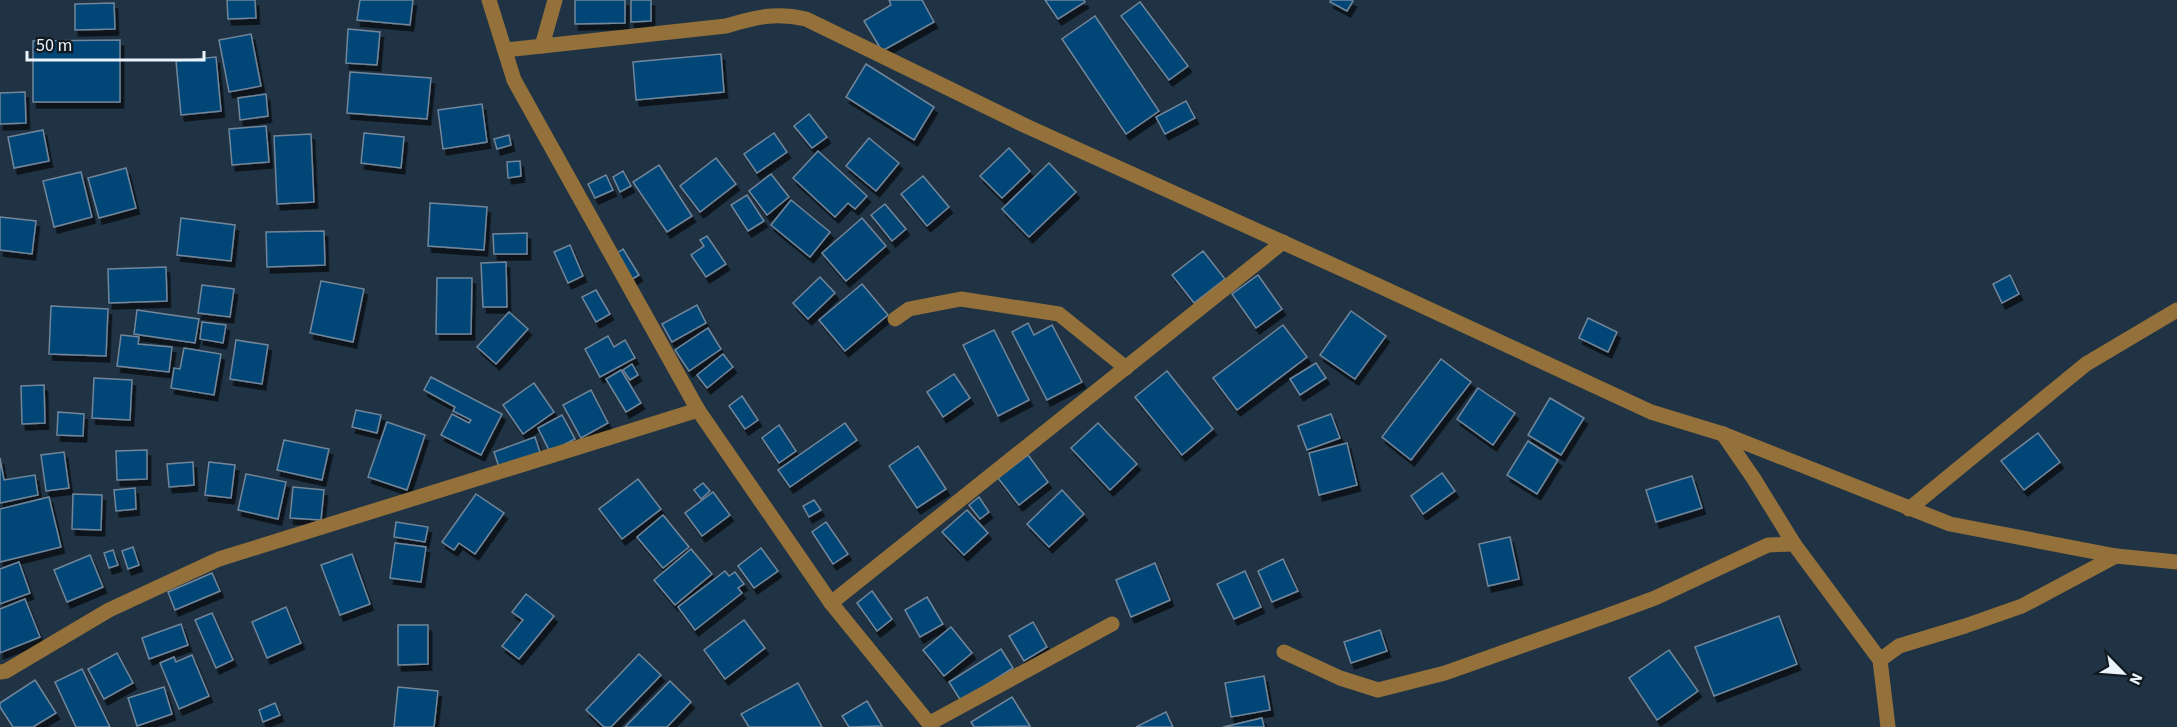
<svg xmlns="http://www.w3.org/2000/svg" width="2177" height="727" font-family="'Source Sans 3',sans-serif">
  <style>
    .building { fill: #034778; stroke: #71869b; stroke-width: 1.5; filter: url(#shadow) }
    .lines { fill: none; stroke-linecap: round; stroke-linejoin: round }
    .minor { stroke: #94713a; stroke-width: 15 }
  </style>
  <defs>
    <filter id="shadow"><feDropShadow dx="3.5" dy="6" stdDeviation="0" flood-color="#0009"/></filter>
  </defs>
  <rect width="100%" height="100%" fill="#203344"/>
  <g class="building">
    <polygon points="227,0 255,0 256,18 228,19"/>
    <polygon points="360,0 413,0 410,25 357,20"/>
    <polygon points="575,0 625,0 625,23 575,24"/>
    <polygon points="631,0 651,0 651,21 631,22"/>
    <polygon points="889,0 922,0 934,22 882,51 864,21 891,5"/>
    <polygon points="1045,0 1084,0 1085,2 1058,19"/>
    <polygon points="1331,0 1351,0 1353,1 1347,11 1330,2"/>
    <polygon points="1140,2 1188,66 1169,80 1121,16"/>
    <polygon points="114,3 115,29 75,30 75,4"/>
    <polygon points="1095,16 1159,111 1126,134 1062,39"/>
    <polygon points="348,29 380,32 377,65 346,63"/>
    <polygon points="251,34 261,86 229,92 219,40"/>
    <polygon points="120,40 120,102 33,102 33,41"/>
    <polygon points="721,54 724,92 636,100 633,62"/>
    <polygon points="216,57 221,111 181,115 176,61"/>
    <polygon points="866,64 934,107 914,140 846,97"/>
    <polygon points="350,72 431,78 427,119 347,113"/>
    <polygon points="25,92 26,123 0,124 0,93"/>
    <polygon points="266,94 268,116 240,120 238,98"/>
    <polygon points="1186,101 1195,118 1165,134 1156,117"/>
    <polygon points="482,104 487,142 443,149 438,110"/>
    <polygon points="809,114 827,137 812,148 794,126"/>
    <polygon points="266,126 269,162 232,165 229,129"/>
    <polygon points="43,130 49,161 14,168 8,137"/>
    <polygon points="364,133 404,137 401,168 361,163"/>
    <polygon points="774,133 787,152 757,173 744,154"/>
    <polygon points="311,134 314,202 277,204 274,136"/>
    <polygon points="509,135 511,145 497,149 494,139"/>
    <polygon points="869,138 899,163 876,191 846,166"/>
    <polygon points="1009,148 1030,171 1002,198 980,176"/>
    <polygon points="818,151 867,196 855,209 848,203 835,217 793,178"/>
    <polygon points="716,158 736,184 700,212 680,186"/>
    <polygon points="520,161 521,176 508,178 507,162"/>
    <polygon points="1049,163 1076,192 1029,237 1002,209"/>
    <polygon points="659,165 692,216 667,232 633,182"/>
    <polygon points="126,168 136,208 99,218 88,178"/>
    <polygon points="623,171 631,186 620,192 613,177"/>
    <polygon points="81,172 92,217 54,227 43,181"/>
    <polygon points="771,174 789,197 767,215 749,191"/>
    <polygon points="606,175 613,190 595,198 588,184"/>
    <polygon points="923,176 949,207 927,226 901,194"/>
    <polygon points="747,195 764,221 748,231 731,205"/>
    <polygon points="791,200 830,232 810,257 771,225"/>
    <polygon points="430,203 487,207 484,250 428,246"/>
    <polygon points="885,204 906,229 892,241 871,215"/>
    <polygon points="0,217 36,221 32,254 0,250"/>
    <polygon points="181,218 235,225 231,261 177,255"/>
    <polygon points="862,218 886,246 846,281 822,253"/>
    <polygon points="324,231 325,265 267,267 266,232"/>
    <polygon points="527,233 527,254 494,254 493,234"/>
    <polygon points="707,236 726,264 706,277 691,255 704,246 700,240"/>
    <polygon points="570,245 583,276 568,283 554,252"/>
    <polygon points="623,249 639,275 631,280 616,254"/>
    <polygon points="1203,251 1225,279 1194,303 1172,275"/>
    <polygon points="506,262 507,307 483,307 481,263"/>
    <polygon points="166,267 167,301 109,303 108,269"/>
    <polygon points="1258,275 1282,309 1256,328 1232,294"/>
    <polygon points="2010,275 2019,294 2002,303 1993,284"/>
    <polygon points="820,277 835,293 808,319 793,303"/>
    <polygon points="437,278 472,278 471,334 436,334"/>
    <polygon points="321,281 364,289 353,342 310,333"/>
    <polygon points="862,284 888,315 845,351 819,320"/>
    <polygon points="202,285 234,289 230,317 198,313"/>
    <polygon points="596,290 610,314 596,322 582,297"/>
    <polygon points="697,305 706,323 672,342 662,324"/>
    <polygon points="51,306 108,309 106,356 49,354"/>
    <polygon points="137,310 199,319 195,343 134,334"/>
    <polygon points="1351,311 1386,336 1355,379 1320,355"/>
    <polygon points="509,312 528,329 496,364 477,347"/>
    <polygon points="1588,318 1617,332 1608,352 1579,338"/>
    <polygon points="202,322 226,325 223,343 200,339"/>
    <polygon points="1028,323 1034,335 1052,325 1082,382 1047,400 1012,332"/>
    <polygon points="1283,325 1307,357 1237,410 1213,378"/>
    <polygon points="708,328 721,349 689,371 675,350"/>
    <polygon points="994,330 1029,400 998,416 963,345"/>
    <polygon points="121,335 139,337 138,344 172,347 169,372 117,366"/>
    <polygon points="608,336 614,347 625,340 635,358 600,377 585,349"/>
    <polygon points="236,340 268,345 262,384 230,379"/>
    <polygon points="184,348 221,354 214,395 171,388 174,368 180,369"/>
    <polygon points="723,354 733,367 707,388 697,375"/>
    <polygon points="1441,359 1471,382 1411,460 1382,437"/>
    <polygon points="1316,363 1326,378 1300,395 1290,379"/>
    <polygon points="632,364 638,375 630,380 623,370"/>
    <polygon points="621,370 641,403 626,412 606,379"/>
    <polygon points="1167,371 1213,429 1182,455 1135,397"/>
    <polygon points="954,374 970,398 943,417 927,392"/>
    <polygon points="431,377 502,414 481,455 441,435 452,414 469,423 471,420 453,411 455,407 424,390"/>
    <polygon points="94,378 132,380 130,420 92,418"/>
    <polygon points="534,383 554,412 523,434 503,405"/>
    <polygon points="44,385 45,423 22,424 21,386"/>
    <polygon points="1478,388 1515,413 1493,445 1457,419"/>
    <polygon points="591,390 608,423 581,438 563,405"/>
    <polygon points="742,396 758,420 745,429 729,406"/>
    <polygon points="1550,398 1584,418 1561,455 1528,435"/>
    <polygon points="356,410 381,415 377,433 352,427"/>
    <polygon points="58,412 84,414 83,436 57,435"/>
    <polygon points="1331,414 1340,438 1307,450 1298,426"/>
    <polygon points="562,415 575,439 550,452 538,428"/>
    <polygon points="387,422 425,435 407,490 368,477"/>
    <polygon points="845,423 857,440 790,487 778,470"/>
    <polygon points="1098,423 1137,464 1110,490 1071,448"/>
    <polygon points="779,425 796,451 779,463 762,438"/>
    <polygon points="2038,433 2060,462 2024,490 2001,461"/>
    <polygon points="535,437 541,455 500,470 494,452"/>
    <polygon points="284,440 329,449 322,480 277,470"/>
    <polygon points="1528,441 1558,460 1537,494 1507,475"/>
    <polygon points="1347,443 1357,485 1319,495 1309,453"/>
    <polygon points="918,446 946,489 917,508 889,466"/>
    <polygon points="147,450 147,479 117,480 116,451"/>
    <polygon points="64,452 69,488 46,491 41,455"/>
    <polygon points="1028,455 1048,482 1019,505 998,478"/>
    <polygon points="0,458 4,480 35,475 38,495 0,503"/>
    <polygon points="193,462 194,485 169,487 167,464"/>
    <polygon points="209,462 235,465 231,498 205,495"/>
    <polygon points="1442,473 1455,491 1423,514 1411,496"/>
    <polygon points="246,474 286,482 278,519 238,510"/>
    <polygon points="1692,476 1702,508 1656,522 1646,490"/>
    <polygon points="638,479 661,509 622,539 599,509"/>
    <polygon points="703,483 710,491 701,499 694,490"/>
    <polygon points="293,487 324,490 321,520 290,518"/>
    <polygon points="135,488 136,509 116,511 114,490"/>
    <polygon points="1062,490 1084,514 1049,547 1027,524"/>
    <polygon points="713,492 730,515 702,536 685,513"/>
    <polygon points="73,494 102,495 101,530 72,529"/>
    <polygon points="476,494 504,513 475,554 459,543 454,550 442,542"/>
    <polygon points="49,497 61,547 0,562 0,509"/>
    <polygon points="979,497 989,512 980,519 969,505"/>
    <polygon points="814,500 821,510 809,517 803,506"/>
    <polygon points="967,510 988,533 964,555 942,532"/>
    <polygon points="663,515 689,547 663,568 637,537"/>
    <polygon points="396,522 428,527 425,542 394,537"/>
    <polygon points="826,522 848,554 833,564 812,532"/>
    <polygon points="1510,537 1519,579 1488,586 1479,544"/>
    <polygon points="395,543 426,547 421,582 390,578"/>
    <polygon points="133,547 139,565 128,569 122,551"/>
    <polygon points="761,548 778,571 754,588 738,566"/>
    <polygon points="691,549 712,574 675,605 654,580"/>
    <polygon points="113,550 118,565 109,568 104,553"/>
    <polygon points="352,554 370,604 340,615 321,565"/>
    <polygon points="90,555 103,587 67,602 54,570"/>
    <polygon points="1283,559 1298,591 1272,602 1258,571"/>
    <polygon points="19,562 30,593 0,604 0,569"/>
    <polygon points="1155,563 1170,600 1131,617 1116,580"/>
    <polygon points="725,571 729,576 735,572 744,584 738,588 742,593 695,630 678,607"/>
    <polygon points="1245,571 1261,607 1234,619 1217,584"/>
    <polygon points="212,573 220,591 175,610 168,592"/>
    <polygon points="872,591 892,619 877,631 857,603"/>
    <polygon points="526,594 554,616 519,659 502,646 523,620 512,612"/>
    <polygon points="927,597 943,624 920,637 905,610"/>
    <polygon points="25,599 40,637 0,653 0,609"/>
    <polygon points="286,607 301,643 267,658 252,622"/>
    <polygon points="212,613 233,660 216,668 195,620"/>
    <polygon points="1779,616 1797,664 1714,696 1695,647"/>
    <polygon points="744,620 765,648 725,679 704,650"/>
    <polygon points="1033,622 1047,647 1024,661 1009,636"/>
    <polygon points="181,624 188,645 149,659 142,638"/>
    <polygon points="398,625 428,625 428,664 398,665"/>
    <polygon points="951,627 972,653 944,676 923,650"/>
    <polygon points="1380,630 1387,651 1351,663 1344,642"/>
    <polygon points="1001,649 1013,668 961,701 949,682"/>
    <polygon points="1669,650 1698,691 1657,720 1629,678"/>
    <polygon points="117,653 133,683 104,699 88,669"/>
    <polygon points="639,654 661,675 611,727 604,727 586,710"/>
    <polygon points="192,655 209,696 179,709 160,663 174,657 176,662"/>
    <polygon points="82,669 110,727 76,727 55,682"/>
    <polygon points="1264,676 1270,710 1231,717 1225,683"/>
    <polygon points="35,680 56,713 33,727 13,727 0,707 0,703"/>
    <polygon points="670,681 691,702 667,727 625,727"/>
    <polygon points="798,683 822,727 749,727 741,714"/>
    <polygon points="164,687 172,714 137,726 128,698"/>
    <polygon points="398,687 438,691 434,727 394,727"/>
    <polygon points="1012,697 1030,726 974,727 971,722"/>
    <polygon points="867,701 882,726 849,727 842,716"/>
    <polygon points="275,703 280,715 263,722 259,710"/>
    <polygon points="1166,712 1173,727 1136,727"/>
    <polygon points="1262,718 1264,727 1223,727"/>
  </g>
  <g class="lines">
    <g class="minor">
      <polyline points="489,0 514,80 698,410 831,603 932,727"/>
      <polyline points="542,46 555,0"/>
      <path d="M 506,50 L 726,26 C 756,17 775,12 806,19 L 1026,126 L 1377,285 L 1651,412 L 1723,434 L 1950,524 L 2116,556 L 2177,562"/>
      <polyline points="895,319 909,309 961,299 1059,314 1126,368"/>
      <polyline points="1909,509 2086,364 2177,310"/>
      <polyline points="1794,544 1880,660"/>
      <polyline points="831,603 1283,242"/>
      <polyline points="1284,652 1340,678 1378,690 1445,673 1606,616 1655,598 1768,545 1794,544 1754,479 1723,434"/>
      <polyline points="0,672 6,671 109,610 219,559 698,410"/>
      <polyline points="930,723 1112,624"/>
      <polyline points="1888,727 1880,660 1899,646 1965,626 2022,606 2116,556"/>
    </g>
  </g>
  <g transform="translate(2123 673) rotate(115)" stroke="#121a22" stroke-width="4.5" paint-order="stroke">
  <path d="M0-4.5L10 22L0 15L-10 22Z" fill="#ebf4fd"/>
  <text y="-9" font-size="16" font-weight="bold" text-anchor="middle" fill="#ebf4fd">N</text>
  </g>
  <path d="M27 51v9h177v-9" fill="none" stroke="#ebf4fd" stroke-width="3"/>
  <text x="36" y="51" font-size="18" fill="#ebf4fd" stroke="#121a22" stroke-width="4.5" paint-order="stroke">50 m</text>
</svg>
